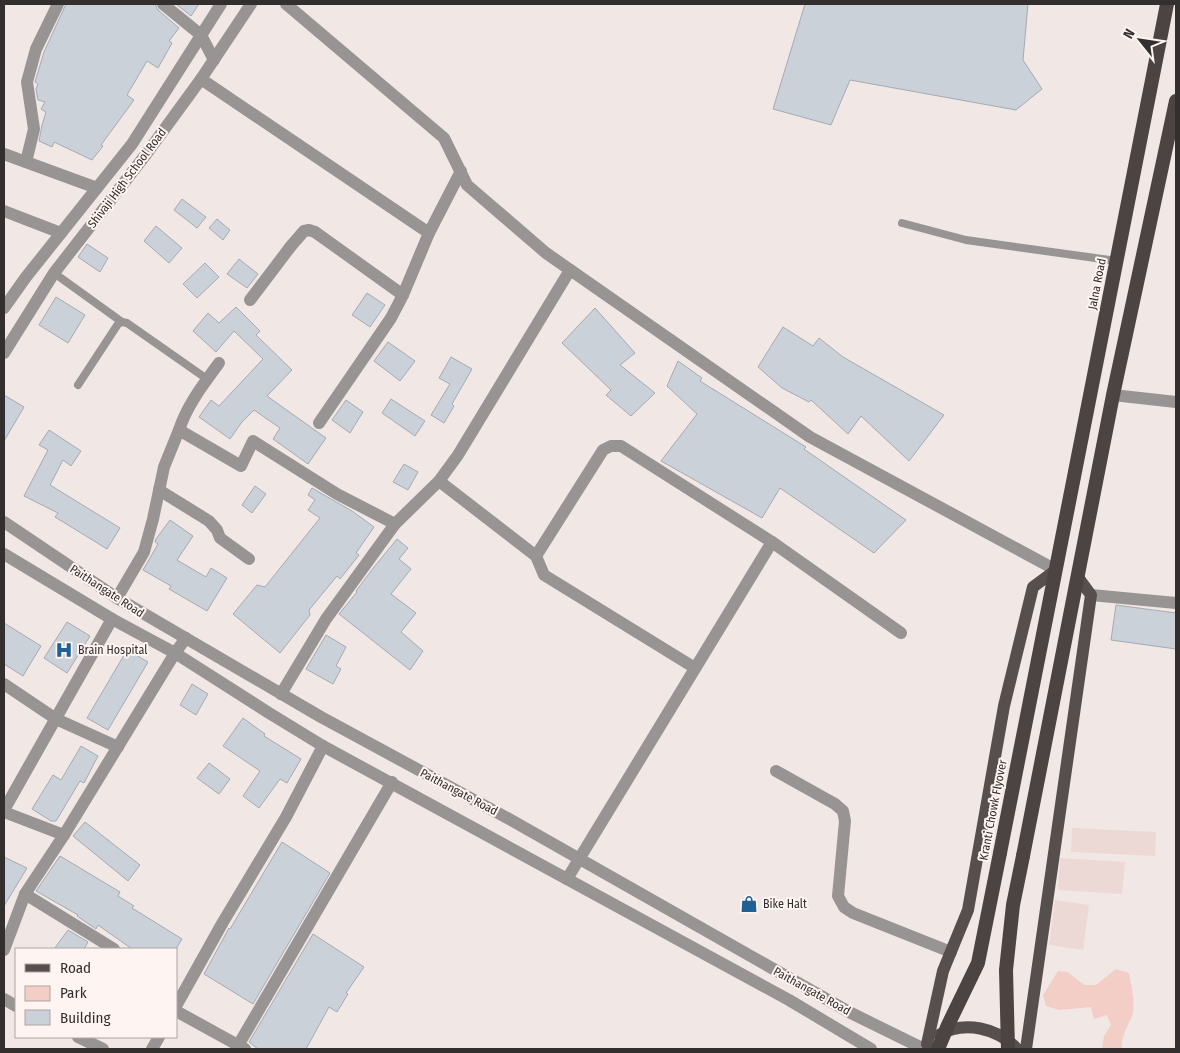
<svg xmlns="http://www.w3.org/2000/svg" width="1180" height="1053" font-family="'Fira Sans Condensed',sans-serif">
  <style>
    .built { fill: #ecd9d5 }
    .green { fill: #f3cec6 }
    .building { fill: #cbd1d8; stroke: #a5abb1 }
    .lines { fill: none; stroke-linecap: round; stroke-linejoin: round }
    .service { stroke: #989493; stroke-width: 8 }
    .minor { stroke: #989493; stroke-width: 12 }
    .tertiary { stroke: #989493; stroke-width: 12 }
    .primary { stroke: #574f4e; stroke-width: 12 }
    .trunk { stroke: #4c4442; stroke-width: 14 }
    .trunk-bridge { stroke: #4c4442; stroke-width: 14 }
    .labels { text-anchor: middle; stroke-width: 4; stroke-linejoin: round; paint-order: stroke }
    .street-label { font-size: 12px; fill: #332f2e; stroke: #fef4f2 }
    .poi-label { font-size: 12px; fill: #332f2e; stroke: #fef4f2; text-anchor: start }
  </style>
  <rect width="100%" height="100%" fill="#f1e7e4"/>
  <g class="built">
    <polygon points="1072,828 1156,832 1155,856 1071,852"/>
    <polygon points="1060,858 1125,862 1122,894 1058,890"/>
    <polygon points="1055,900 1089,905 1083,950 1049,945"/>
  </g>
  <path class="green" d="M 1116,969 L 1129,973 C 1131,985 1135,999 1133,1012 C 1130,1025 1120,1035 1122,1049 L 1102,1049 L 1104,1036 L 1111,1025 L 1107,1015 L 1094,1019 L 1091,1007 L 1059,1010 L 1046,1006 L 1043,995 L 1058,971 L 1068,972 L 1084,985 L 1096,985 Z"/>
  <g class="building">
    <polygon points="66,4 155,4 158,10 179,28 169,41 172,43 158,68 147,61 127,95 134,100 101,145 103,146 92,160 54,142 52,147 39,141 42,125 46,112 41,109 45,102 38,100 36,89 38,84 35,82 44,52"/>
    <polygon points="176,4 199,4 191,16"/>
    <polygon points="805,4 1028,4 1023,60 1042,89 1016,110 850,80 831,125 773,109"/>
    <polygon points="182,199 206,217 197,228 174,210"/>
    <polygon points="217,219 230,230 223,240 209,228"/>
    <polygon points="156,226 182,248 169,263 144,241"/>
    <polygon points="87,244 108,258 100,272 78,257"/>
    <polygon points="239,259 258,274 247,288 227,274"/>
    <polygon points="205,263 219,277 197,298 183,284"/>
    <polygon points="367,293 385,305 370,327 352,315"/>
    <polygon points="56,297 85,315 68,343 39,325"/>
    <polygon points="236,307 260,331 256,335 292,370 267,396 326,438 308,464 273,439 280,428 254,410 242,422 230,439 199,417 211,400 219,406 263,359 234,331 216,352 193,331 208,313 219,323"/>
    <polygon points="595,308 635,353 620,365 655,393 631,416 606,395 611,390 562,343"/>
    <polygon points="783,327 813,346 819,338 843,357 944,415 909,461 861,416 848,434 811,400 809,402 782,388 758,367"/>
    <polygon points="388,342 415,361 400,381 374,361"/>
    <polygon points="451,357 472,369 452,404 454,406 444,423 431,415 450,384 439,378"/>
    <polygon points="678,361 702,378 700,381 806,447 804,449 906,520 874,553 780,488 762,518 661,461 697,414 667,386"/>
    <polygon points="4,395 24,407 4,441"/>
    <polygon points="391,399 425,421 415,436 382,413"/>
    <polygon points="346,400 363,412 350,433 332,420"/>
    <polygon points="49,430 81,451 71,466 63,460 50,485 120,528 107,549 55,517 58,513 24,496 48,450 39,445"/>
    <polygon points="404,464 418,472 408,490 393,482"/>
    <polygon points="255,486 266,494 252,513 242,505"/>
    <polygon points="312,488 352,511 374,527 356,553 359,555 340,579 337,576 309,610 310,615 280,653 233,614 257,585 265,587 320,518 308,510 315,500 308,495"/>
    <polygon points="170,520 193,536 177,560 206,577 211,568 227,578 207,611 169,589 171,586 143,570 158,544 155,542 156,539"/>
    <polygon points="397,539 408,548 399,559 411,569 391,594 416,613 401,632 423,651 410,670 339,614 357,592 356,591 374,567"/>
    <polygon points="1116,605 1176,613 1176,649 1111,640"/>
    <polygon points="67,622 90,636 67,673 44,658"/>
    <polygon points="4,623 41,646 23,676 4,664"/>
    <polygon points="326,635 346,647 336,666 341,669 333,684 306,669"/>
    <polygon points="127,650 148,662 108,730 87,718"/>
    <polygon points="192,684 208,694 196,715 180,705"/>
    <polygon points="243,718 265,734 264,736 301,759 287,783 280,779 259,808 243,796 260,771 223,746"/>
    <polygon points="81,746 98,756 84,783 80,781 56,821 51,821 32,809 53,775 61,780"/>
    <polygon points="209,763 230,779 219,794 197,778"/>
    <polygon points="85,822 140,865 128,881 73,836"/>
    <polygon points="282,842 330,873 253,1004 204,974 229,928 230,929"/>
    <polygon points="60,856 120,892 118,896 134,906 132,908 182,939 176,949 132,949 98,925 96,929 77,916 78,915 36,891"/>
    <polygon points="4,857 27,868 4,906"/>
    <polygon points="68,930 88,942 84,949 54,949"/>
    <polygon points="313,934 364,967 346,993 348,994 337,1012 329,1007 306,1049 258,1049 249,1042"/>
  </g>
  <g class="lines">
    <g class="service">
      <polyline points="902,223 966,240 1117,261"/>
      <polyline points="54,273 122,322"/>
      <polyline points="78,385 118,324 122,322 127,323 207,379"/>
    </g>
    <g class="minor">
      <polyline points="163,4 201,35 214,60"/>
      <polyline points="286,4 444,138 467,185 546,253 810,437 1056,570"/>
      <polyline points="201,79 429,233"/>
      <polyline points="4,154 97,188"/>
      <polyline points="26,162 34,129 27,82 36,49 58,4"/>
      <polyline points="4,211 61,233"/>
      <polyline points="250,300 291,246 304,231 309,230 315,232 403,295"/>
      <polyline points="319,423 391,318 403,295 429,233 461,171"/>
      <path d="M 179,430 C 187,405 203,385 219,363"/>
      <polyline points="439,481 536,556 544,575 695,668"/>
      <polyline points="159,490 209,521 217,530 220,538 249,559"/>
      <polyline points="536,556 603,450 611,446 621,446 772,542"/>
      <polyline points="1091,595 1176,603"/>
      <polyline points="117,598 144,552 153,519 164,467 179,430 241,466 253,441 337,494 395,524"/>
      <polyline points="4,684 56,719 118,747"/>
      <polyline points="281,694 326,619 395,524 439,481 458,455 570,270"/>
      <polyline points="776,771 835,804 843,811 845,821 838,896 844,907 853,913 951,952"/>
      <polyline points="4,810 112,619"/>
      <polyline points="4,812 64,835"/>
      <polyline points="567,879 772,542 901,633"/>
      <polyline points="25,894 114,949"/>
      <polyline points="4,950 25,894 64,835 175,653 186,638"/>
      <polyline points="4,999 16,1006"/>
      <polyline points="176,1006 223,922 286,817 323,746"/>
      <polyline points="176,1011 245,1049"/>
      <polyline points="78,1037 103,1049"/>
      <polyline points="152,1049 159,1037"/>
      <polyline points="236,1049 392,782"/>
    </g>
    <g class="tertiary">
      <polyline points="4,308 26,277 132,144 221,4"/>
      <polyline points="4,353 54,273 147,153 201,79 251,4"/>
      <polyline points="1113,395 1176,402"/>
      <polyline points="4,522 117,598 321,717 511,820 851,1013 922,1048"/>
      <polyline points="4,554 112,619 175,653 269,713 323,746 789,1000 871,1049"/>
    </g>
    <g class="primary">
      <path d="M 939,1035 C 964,1020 998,1028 1017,1049"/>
      <polyline points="927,1044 943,971 968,910 1004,706 1033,587 1056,570"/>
      <polyline points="1026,1049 1091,595 1077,576"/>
    </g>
    <g class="trunk">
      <polyline points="1000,853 1167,4"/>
      <polyline points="1023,856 1113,395 1176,101"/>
    </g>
    <g class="trunk-bridge">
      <polyline points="938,1049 948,1025 978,963 1000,853"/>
      <polyline points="1008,1049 1006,970 1013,905 1023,856"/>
    </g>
  </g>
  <defs>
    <g id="hospital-bare" transform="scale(1.35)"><path d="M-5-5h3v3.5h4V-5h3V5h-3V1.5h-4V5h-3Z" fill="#1f6095" stroke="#fef4f2" stroke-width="2.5" paint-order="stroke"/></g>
    <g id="shop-bare" transform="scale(1.35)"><path d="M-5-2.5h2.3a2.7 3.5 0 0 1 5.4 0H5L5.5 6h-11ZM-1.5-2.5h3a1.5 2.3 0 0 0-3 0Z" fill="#1f6095" stroke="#fef4f2" stroke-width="2.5" paint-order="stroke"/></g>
  </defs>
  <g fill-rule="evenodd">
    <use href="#hospital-bare" x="64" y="650"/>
    <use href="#shop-bare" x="749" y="904"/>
  </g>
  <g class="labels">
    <g class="street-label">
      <text transform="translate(127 178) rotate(-53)" y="4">Shivaji High School Road</text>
      <text transform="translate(1097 284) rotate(-79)" y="4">Jalna Road</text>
      <text transform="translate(107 591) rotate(33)" y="4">Paithangate Road</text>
      <text transform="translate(459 792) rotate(28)" y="4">Paithangate Road</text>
      <text transform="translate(993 810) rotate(-79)" y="4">Kranti Chowk Flyover</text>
      <text transform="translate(812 991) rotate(29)" y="4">Paithangate Road</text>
    </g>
    <g class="poi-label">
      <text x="78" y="654">Brain Hospital</text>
      <text x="763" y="908">Bike Halt</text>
    </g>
  </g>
  <rect width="1180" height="1053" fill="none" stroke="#332f2e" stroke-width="10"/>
  <rect x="15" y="948" width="162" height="90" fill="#fef4f2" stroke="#ada5a4"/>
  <rect x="25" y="964" width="25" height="8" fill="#574f4e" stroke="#ada5a4"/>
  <text x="60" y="973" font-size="15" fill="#332f2e">Road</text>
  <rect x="25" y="986" width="25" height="15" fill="#f3cec6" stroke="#ada5a4"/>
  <text x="60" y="998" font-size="15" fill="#332f2e">Park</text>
  <rect x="25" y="1010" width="25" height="15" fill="#cbd1d8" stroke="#ada5a4"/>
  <text x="60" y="1023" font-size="15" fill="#332f2e">Building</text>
  <g transform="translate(1140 40) rotate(300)" stroke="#fef4f2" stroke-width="4" paint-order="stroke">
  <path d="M0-4L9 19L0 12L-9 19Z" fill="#332f2e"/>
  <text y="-8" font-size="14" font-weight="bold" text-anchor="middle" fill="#332f2e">N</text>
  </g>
</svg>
